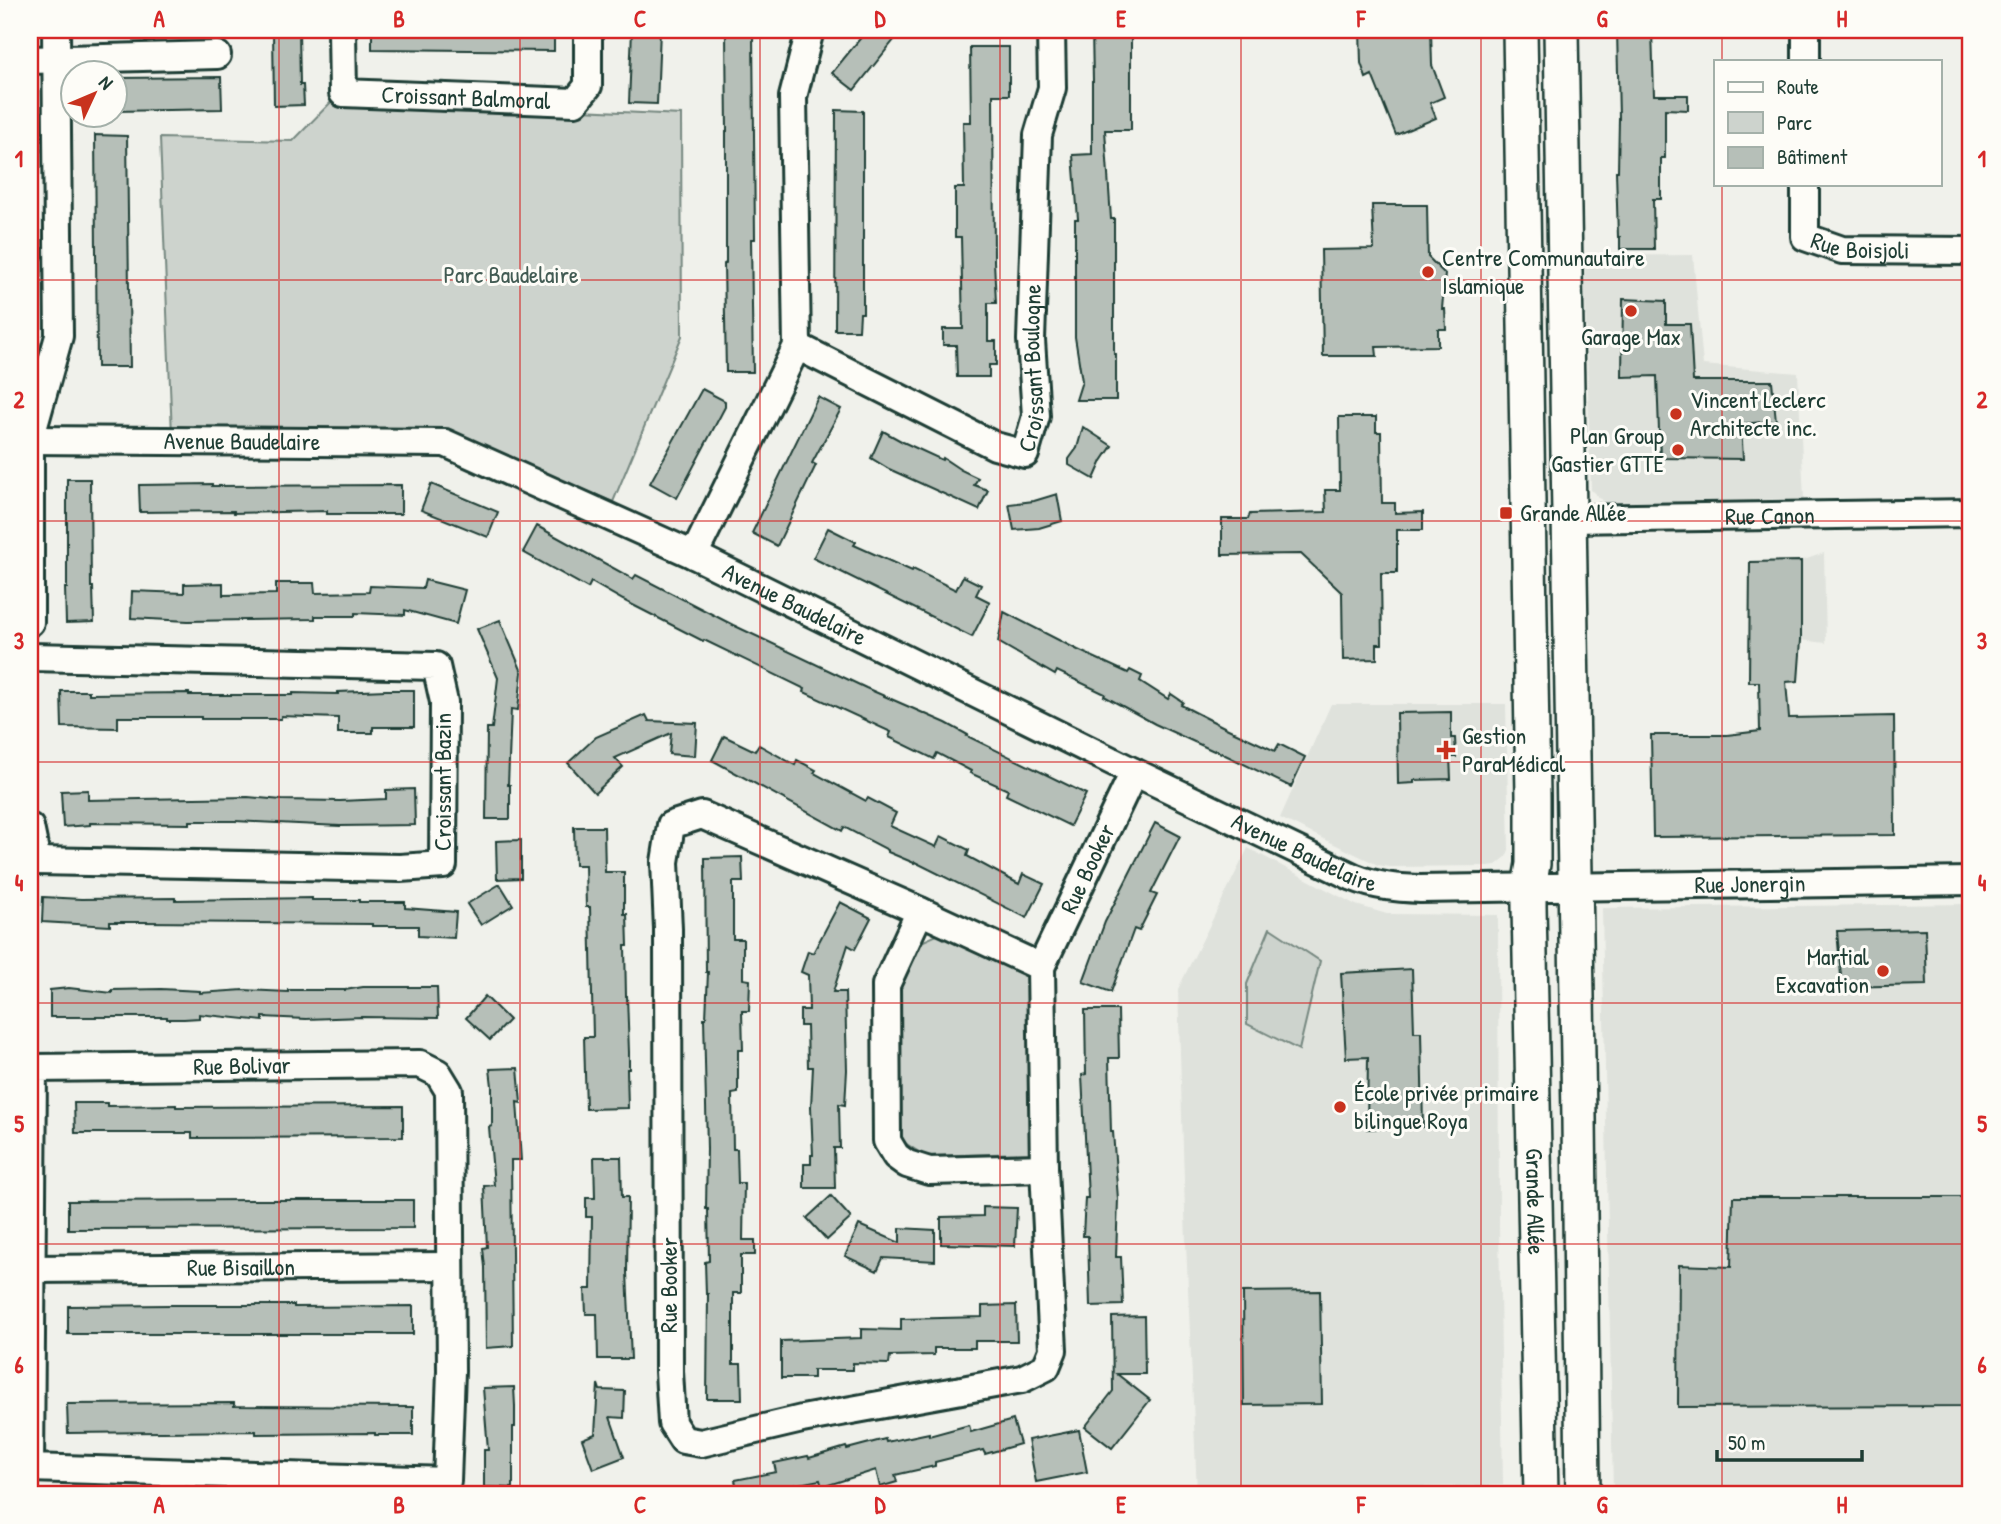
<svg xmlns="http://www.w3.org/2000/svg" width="2001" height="1524" font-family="'Patrick Hand',sans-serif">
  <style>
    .built { fill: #dfe2dc }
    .green { fill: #cdd3cd; stroke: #768880; stroke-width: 2 }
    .building { fill: #b6bfb8; stroke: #1f3d34; stroke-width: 2 }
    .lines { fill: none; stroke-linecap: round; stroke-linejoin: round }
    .minor-casing { stroke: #1f3d34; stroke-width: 32 }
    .major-casing { stroke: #1f3d34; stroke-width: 38 }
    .minor { stroke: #fdfcf7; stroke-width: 26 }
    .major { stroke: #fdfcf7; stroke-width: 33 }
    .grid { fill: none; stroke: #d62828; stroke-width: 2; stroke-opacity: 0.55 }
    .poi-dot { fill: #c8321e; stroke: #fdfcf7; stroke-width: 2.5 }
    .labels { text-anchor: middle; stroke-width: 6; stroke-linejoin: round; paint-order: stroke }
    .street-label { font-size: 24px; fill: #1f3d34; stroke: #fdfcf7 }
    .poi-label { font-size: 24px; fill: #1f3d34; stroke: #fdfcf7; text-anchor: start }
    .park-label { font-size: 24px; fill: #425b53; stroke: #fdfcf7 }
    .neatline { fill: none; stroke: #d62828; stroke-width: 2.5 }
    .grid-label { font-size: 23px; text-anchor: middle; font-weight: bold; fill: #d62828 }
  </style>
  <rect width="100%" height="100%" fill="#f0f1eb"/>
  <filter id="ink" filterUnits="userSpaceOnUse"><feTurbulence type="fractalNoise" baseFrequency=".0143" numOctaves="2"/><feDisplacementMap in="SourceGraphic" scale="14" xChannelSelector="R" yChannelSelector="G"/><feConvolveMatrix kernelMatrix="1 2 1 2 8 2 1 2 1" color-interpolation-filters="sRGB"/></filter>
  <g filter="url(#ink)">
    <g class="built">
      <polygon points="1693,255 1703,365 1798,373 1804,499 1605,503 1591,490 1584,256"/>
      <polygon points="1824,553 1826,643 1801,640 1749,642 1750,562 1801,561"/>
      <polygon points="1331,704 1506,704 1509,850 1506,857 1496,865 1488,866 1390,867 1378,865 1280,818"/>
      <polygon points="1248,848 1356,905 1387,914 1498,915 1499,1225 1503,1485 1197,1492 1186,1243 1178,989"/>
      <polygon points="1971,904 1971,1487 1721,1494 1613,1494 1602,908"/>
    </g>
    <g class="green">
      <polygon points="335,98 681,115 682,336 613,502 447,431 172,435 160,138 293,141"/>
      <polygon points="1270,928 1320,961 1299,1050 1247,1024 1247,984"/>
      <polygon points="939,934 1029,977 1030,1153 925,1156 899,1139 897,985 919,943"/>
    </g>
    <g class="building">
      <polygon points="273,30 299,30 300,85 303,85 304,105 274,106"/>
      <polygon points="372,30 554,30 554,51 372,49"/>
      <polygon points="632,30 660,30 657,104 629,103"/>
      <polygon points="867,30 902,30 854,90 832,73"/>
      <polygon points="1092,30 1131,30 1131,130 1105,130 1111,219 1114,219 1114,354 1116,354 1116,400 1076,400 1082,381 1075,337 1075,219 1078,219 1073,155 1092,154 1092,81 1093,81"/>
      <polygon points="1360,30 1431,30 1432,65 1444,97 1430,103 1436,118 1396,135 1372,75 1366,78 1361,63"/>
      <polygon points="1617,30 1652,30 1654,95 1688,95 1688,110 1665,109 1665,158 1661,158 1661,199 1653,199 1654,249 1620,249 1620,237 1618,237 1616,171 1618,171 1619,118"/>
      <polygon points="726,33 753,33 755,239 751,239 753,372 726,372 724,264 726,263 726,131 727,131"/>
      <polygon points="970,47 1009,47 1009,95 993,95 994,261 996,303 988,303 988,341 996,341 996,365 989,365 989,377 957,377 956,345 943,345 943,329 963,329 961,237 955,237 955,188 964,188 963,122 971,122"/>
      <polygon points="221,77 222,109 116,111 116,78"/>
      <polygon points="836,110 863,111 863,313 860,313 859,330 835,330"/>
      <polygon points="95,135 127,136 130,367 97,367"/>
      <polygon points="1372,205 1427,205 1428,257 1445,274 1442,309 1445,309 1446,329 1438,329 1438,346 1376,347 1377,356 1323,356 1321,250 1374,249"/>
      <polygon points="1623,299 1666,301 1666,324 1690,324 1693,381 1772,381 1776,421 1741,424 1743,459 1660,458 1657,376 1622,377"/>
      <polygon points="702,389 725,401 725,407 677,498 650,483"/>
      <polygon points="818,397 841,409 812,463 816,465 777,546 752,533"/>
      <polygon points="1339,417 1376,417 1376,432 1381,432 1382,503 1395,503 1395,513 1423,512 1423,530 1397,530 1397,573 1381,573 1382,644 1377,644 1377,659 1343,660 1342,593 1301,554 1222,555 1222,519 1248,519 1250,514 1326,512 1325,490 1340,490"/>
      <polygon points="1083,427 1112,446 1102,461 1094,479 1069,465 1069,459 1077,448"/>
      <polygon points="883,431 903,442 942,460 943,458 961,470 978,478 974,485 988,490 979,510 889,469 871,458"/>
      <polygon points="67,479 90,479 91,587 93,587 94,622 66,623 65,588 67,588"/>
      <polygon points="212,484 212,486 401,485 401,514 327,514 327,511 234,513 234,511 140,512 139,485"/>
      <polygon points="431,484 498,512 488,537 421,510"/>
      <polygon points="1057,494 1062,521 1039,528 1014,530 1009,504 1034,501"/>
      <polygon points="537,526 633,579 636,575 733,625 866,688 946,723 968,735 967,736 1086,794 1070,826 1006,795 1008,790 970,773 971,771 937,753 934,759 889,737 891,732 804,692 805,689 704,640 703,641 623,600 591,582 588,588 523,552"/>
      <polygon points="828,528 856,542 854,545 912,571 913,569 956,590 963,576 981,585 976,595 990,602 972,637 813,558"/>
      <polygon points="1801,561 1801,640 1798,681 1786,682 1789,718 1894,716 1895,835 1653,837 1651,735 1727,735 1760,731 1759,682 1749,682 1750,562"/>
      <polygon points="425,580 465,590 456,624 405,610 405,615 355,613 355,616 315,616 315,619 188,621 131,618 132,591 184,593 184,584 223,583 223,595 276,594 276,583 314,583 315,593 369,592 370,586 423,588"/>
      <polygon points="1004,612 1078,650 1128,673 1130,670 1142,676 1140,681 1168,699 1171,694 1183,702 1181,705 1226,728 1275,751 1279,744 1305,757 1291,787 1215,750 1214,751 1155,724 1104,696 1105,694 1057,671 1055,675 998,642"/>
      <polygon points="500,620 522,672 518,710 511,709 508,785 510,785 510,819 486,819 487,728 492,728 498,678 477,629"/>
      <polygon points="386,690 414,690 414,727 373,727 373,733 338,733 338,718 281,716 281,719 201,719 201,717 118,717 118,728 62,727 61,691 89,691 89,694 189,693 189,695 293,695 293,693 338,694 338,692"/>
      <polygon points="1451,712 1451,738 1455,738 1456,757 1450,757 1451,779 1414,780 1414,783 1398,784 1397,713"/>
      <polygon points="646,715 649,721 697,723 695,756 669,754 671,733 615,758 623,767 595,793 568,763 596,737"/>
      <polygon points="724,736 755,751 759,745 795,765 797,760 816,770 814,773 866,801 868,798 896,813 890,826 936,847 941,836 969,850 967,856 1019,884 1023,874 1044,884 1027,918 915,862 914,863 888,852 888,850 844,827 842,831 712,760"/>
      <polygon points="414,789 415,825 340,826 235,821 190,821 190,824 90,823 90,825 63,827 61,791 88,790 88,800 248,797 282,800 340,801 386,799 386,790"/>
      <polygon points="1155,823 1180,836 1151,893 1157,895 1139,931 1134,929 1111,992 1083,982 1105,922"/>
      <polygon points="574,827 604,827 605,872 624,872 624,914 627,914 628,946 625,946 626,996 627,996 629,1052 629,1069 627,1069 628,1108 586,1109 584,1037 593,1037 590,907 586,907 585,865 575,865"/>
      <polygon points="521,840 521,878 497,879 496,841"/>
      <polygon points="742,857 743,882 733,882 733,939 743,939 743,979 750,980 749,1011 742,1011 743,1050 738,1050 738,1093 732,1094 733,1149 737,1149 738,1183 744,1183 743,1240 755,1240 755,1255 741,1255 741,1293 733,1293 733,1364 741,1364 742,1399 707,1399 708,1294 706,1294 705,1262 709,1261 708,1209 706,1209 707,1149 704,1018 706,1018 708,972 706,972 705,858"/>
      <polygon points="500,884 513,905 481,925 467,904"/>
      <polygon points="43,897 81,899 175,898 175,900 312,898 312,900 359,900 359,902 405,902 405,908 456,912 454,938 418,936 418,926 372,926 372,924 141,922 110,922 110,926 42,922"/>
      <polygon points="840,902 871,918 855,949 848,945 833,992 845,992 847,1070 845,1105 839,1104 840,1148 834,1148 835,1188 804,1188 804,1164 811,1164 811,1155 813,1155 811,1107 813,1067 808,1067 807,1026 800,1026 800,1010 809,1010 808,975 801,972 808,951 813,953"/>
      <polygon points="1925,929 1927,985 1842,987 1837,931"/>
      <polygon points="1412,969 1414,1032 1421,1032 1423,1127 1367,1129 1368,1057 1346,1058 1341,973"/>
      <polygon points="363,987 437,987 438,1018 362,1017 306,1019 263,1017 263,1021 199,1014 199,1018 184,1019 167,1019 167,1017 50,1017 50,990 69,988 112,993 112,990 161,989 200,991 200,993 244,990 288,992 288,990 345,990"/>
      <polygon points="485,996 509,1020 490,1040 466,1018"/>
      <polygon points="1085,1010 1118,1010 1119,1058 1109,1058 1111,1132 1113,1132 1118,1199 1116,1257 1121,1257 1123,1305 1090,1306 1088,1236 1083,1236 1085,1198 1088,1198 1082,1075 1086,1074"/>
      <polygon points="518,1068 521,1103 517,1102 521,1160 511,1160 513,1346 486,1348 485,1267 483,1248 487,1247 484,1186 494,1185 489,1127 492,1126 492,1086 490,1069"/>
      <polygon points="74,1103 107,1103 107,1106 176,1105 176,1107 403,1106 403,1137 192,1138 192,1133 75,1133"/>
      <polygon points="594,1157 621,1157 622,1197 628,1197 627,1272 631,1359 598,1359 597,1314 586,1314 585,1289 591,1289 592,1217 586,1217 586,1198 595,1198"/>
      <polygon points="831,1196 851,1218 827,1240 807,1218"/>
      <polygon points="1733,1197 1971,1197 1971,1406 1678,1407 1679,1265 1731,1267"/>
      <polygon points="255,1200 413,1200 413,1228 68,1229 68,1201"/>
      <polygon points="983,1207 1017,1208 1015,1246 941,1244 941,1217 983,1216"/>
      <polygon points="859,1225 900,1243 900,1228 935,1230 935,1261 883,1258 877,1271 845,1256"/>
      <polygon points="1320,1291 1322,1404 1244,1405 1243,1292"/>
      <polygon points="172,1305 294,1305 294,1307 413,1306 413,1334 68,1334 68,1306"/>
      <polygon points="1016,1305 1017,1341 975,1341 975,1348 934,1348 934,1355 890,1356 889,1364 853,1363 853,1370 813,1370 813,1378 781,1378 781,1341 861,1338 861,1329 901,1330 901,1319 982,1317 982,1306"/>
      <polygon points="1144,1316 1145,1374 1117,1374 1150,1400 1112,1448 1085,1427 1113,1391 1112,1317"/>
      <polygon points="598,1384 600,1390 625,1391 624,1418 610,1417 624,1457 593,1469 582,1439 595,1434"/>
      <polygon points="514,1387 515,1406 515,1427 513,1427 513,1488 484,1487 484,1450 488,1450 483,1388"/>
      <polygon points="234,1403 234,1406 413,1407 413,1435 375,1435 375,1433 256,1434 256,1431 68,1433 67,1404"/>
      <polygon points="1013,1420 1020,1444 985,1454 983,1450 935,1462 935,1466 895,1475 897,1482 880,1487 876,1470 822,1487 820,1480 768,1490 769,1494 738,1494 735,1480 776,1472 774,1463 808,1456 809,1458 846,1447 847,1449 885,1439 886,1442 929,1433 929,1436 969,1425 971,1432"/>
      <polygon points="1079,1430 1087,1472 1036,1482 1028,1440"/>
    </g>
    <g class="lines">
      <g class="minor-casing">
        <g id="minor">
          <path id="s1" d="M 342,30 L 343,93 L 575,102 L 588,86 L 588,30"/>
          <polyline points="30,60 217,55"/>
          <polyline points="1806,61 1806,30"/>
          <path id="s2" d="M 1805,184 L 1805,237 L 1842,250 L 1971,251"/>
          <path id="s3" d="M 797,346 L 995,446 L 1025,454 L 1036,416 L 1031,340 L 1038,135 L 1052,88 L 1051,30"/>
          <path id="s4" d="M 30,440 L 445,443 L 694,555 L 1134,772 L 1353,877 C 1375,886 1396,888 1420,889 L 1971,881"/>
          <path id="s5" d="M 1569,519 L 1971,513"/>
          <polyline points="694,555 797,346 793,97 810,30"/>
          <polyline points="30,622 30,440 59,336 56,30"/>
          <polyline points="30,657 436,666 444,702 443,865 400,868 37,861 30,827"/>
          <polyline points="920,911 886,985 887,1141 896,1156 907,1164 929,1171 1044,1168"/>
          <path id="s6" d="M 1041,967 L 1044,1168 L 1053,1350 L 1046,1367 L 1022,1379 L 802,1419 L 701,1443 L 683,1440 L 672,1423 L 669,1371 L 668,929 L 665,862 L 671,825 L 702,815 L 920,911 L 1041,967 L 1134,772"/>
          <polygon points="420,1064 438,1073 449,1091 451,1371 447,1481 30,1468 33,1068"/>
          <path id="s7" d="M 31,1269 L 449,1266"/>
        </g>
      </g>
      <g class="major-casing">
        <g id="major">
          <path id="s8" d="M 1520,30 L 1533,796 L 1533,864 L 1529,887 L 1529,906 L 1541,1494"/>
          <polyline points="1561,30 1579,1118 1583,1494"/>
        </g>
      </g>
      <use href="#minor" class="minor"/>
      <use href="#major" class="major"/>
    </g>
  </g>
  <path class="grid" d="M 279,30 L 279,1494M 520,30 L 520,1494M 760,30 L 760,1494M 1000,30 L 1000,1494M 1241,30 L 1241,1494M 1481,30 L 1481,1494M 1722,30 L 1722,61M 1722,184 L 1722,1494M 30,280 L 1971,280M 30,521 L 1971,521M 30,762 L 1971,762M 30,1003 L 1971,1003M 30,1244 L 1971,1244"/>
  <g class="poi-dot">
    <circle cx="1428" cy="272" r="7"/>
    <circle cx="1631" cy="311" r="7"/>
    <circle cx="1676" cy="414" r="7"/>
    <circle cx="1678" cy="450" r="7"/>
    <rect x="1499" y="506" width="14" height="14" rx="3.5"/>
    <path d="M1442.5 739.5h7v7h7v7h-7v7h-7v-7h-7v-7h7z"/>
    <circle cx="1883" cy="971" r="7"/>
    <circle cx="1340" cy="1107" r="7"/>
  </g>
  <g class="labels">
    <g class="street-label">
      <text dy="8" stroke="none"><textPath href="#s1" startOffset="186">Croissant Balmoral</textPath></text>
      <text dy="8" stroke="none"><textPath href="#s2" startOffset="110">Rue Boisjoli</textPath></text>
      <text dy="8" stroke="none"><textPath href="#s3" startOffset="340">Croissant Boulogne</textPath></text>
      <text dy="8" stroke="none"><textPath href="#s4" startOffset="212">Avenue Baudelaire</textPath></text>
      <text dy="8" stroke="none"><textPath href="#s5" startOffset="201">Rue Canon</textPath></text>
      <text dy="8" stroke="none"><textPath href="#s4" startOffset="800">Avenue Baudelaire</textPath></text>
      <text transform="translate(443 782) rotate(-90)" y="8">Croissant Bazin</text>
      <text dy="8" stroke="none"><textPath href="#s4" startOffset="1367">Avenue Baudelaire</textPath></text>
      <text dy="8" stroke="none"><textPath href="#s6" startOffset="1906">Rue Booker</textPath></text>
      <text dy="8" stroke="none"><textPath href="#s4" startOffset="1820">Rue Jonergin</textPath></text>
      <text transform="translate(242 1066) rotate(-1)" y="8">Rue Bolivar</text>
      <text dy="8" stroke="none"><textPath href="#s8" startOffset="1172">Grande Allée</textPath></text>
      <text dy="8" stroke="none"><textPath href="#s7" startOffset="210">Rue Bisaillon</textPath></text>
      <text transform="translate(669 1285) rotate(-90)" y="8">Rue Booker</text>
    </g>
    <g class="poi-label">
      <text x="1442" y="266">Centre Communautaire<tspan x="1442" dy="28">Islamique</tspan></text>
      <text x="1631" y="345" text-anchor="middle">Garage Max</text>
      <text x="1690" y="408">Vincent Leclerc<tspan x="1690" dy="28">Architecte inc.</tspan></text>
      <text x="1664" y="444" text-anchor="end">Plan Group<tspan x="1664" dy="28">Gastier GTTE</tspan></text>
      <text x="1520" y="521">Grande Allée</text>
      <text x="1462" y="744">Gestion<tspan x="1462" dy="28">ParaMédical</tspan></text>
      <text x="1869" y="965" text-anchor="end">Martial<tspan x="1869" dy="28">Excavation</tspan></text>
      <text x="1354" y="1101">École privée primaire<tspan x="1354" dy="28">bilingue Roya</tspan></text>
    </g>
    <g class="park-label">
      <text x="511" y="283">Parc Baudelaire</text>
    </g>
  </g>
  <rect width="2001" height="1524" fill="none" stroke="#fdfcf7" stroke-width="77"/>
  <rect x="1714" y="60" width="228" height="126" fill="#fdfcf7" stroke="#a4b0a9" stroke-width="2"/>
  <rect x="1728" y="82" width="35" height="10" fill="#fdfcf7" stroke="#a4b0a9" stroke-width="2"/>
  <text x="1777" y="94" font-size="21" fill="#1f3d34">Route</text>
  <rect x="1728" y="112" width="35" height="21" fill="#cdd3cd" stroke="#a4b0a9" stroke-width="2"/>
  <text x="1777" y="130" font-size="21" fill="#1f3d34">Parc</text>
  <rect x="1728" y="147" width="35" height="21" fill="#b6bfb8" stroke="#a4b0a9" stroke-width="2"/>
  <text x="1777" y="164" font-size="21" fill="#1f3d34">Bâtiment</text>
  <g transform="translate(94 94) rotate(46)"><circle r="33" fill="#fdfcf7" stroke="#a4b0a9" stroke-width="2"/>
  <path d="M0-5L12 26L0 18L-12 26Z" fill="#c8321e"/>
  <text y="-10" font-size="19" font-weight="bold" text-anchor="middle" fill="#1f3d34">N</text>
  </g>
  <path d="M1717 1450v10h145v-10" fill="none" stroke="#1f3d34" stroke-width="3.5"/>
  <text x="1728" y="1450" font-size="21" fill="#1f3d34" stroke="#fdfcf7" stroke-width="5" paint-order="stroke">50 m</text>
  <rect x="38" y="38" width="1924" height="1448" class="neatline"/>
  <g class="grid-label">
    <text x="159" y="27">A</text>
    <text x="399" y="27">B</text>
    <text x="640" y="27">C</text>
    <text x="880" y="27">D</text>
    <text x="1121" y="27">E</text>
    <text x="1361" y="27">F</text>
    <text x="1602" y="27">G</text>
    <text x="1842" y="27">H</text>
    <text x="19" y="167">1</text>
    <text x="1982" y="167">1</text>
    <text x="19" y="408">2</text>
    <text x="1982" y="408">2</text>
    <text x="19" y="649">3</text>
    <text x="1982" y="649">3</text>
    <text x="19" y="891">4</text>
    <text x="1982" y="891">4</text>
    <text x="19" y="1132">5</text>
    <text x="1982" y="1132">5</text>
    <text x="19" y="1373">6</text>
    <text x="1982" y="1373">6</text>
    <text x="159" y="1513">A</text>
    <text x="399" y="1513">B</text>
    <text x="640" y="1513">C</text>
    <text x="880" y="1513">D</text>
    <text x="1121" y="1513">E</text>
    <text x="1361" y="1513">F</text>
    <text x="1602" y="1513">G</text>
    <text x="1842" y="1513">H</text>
  </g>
</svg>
